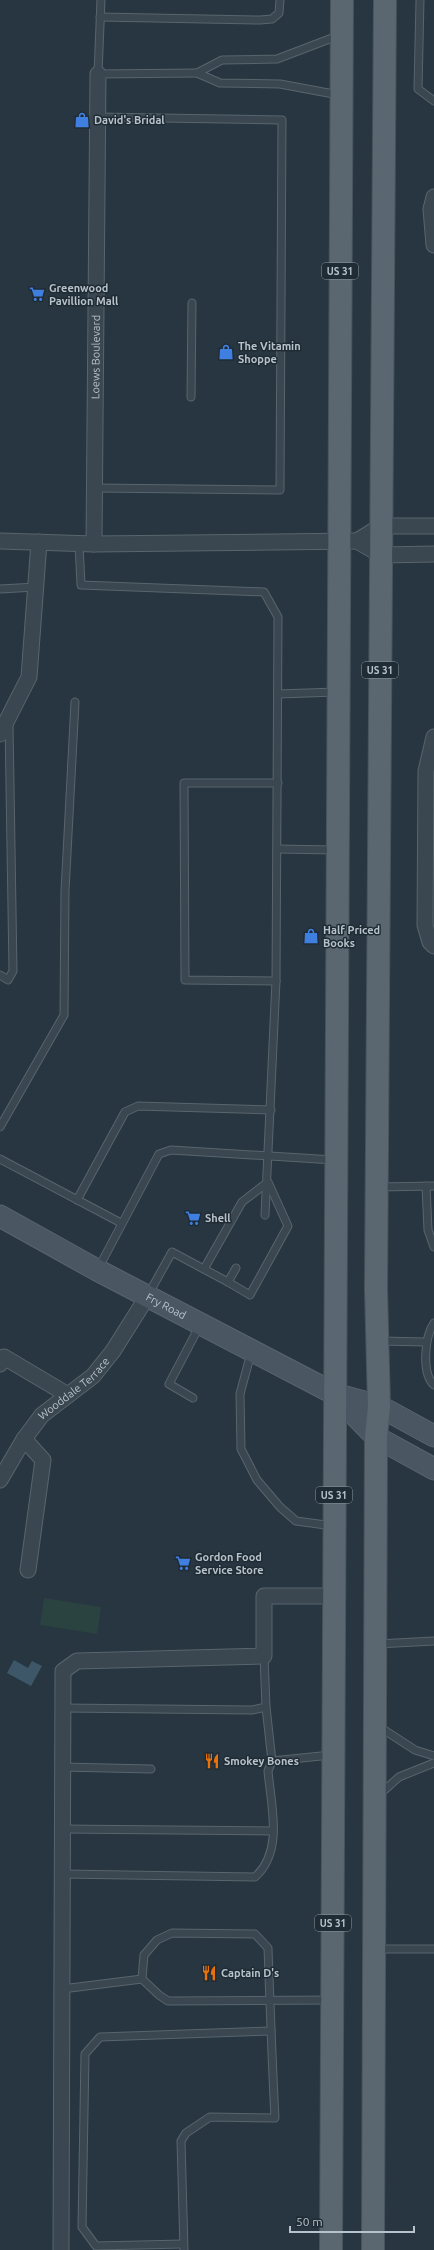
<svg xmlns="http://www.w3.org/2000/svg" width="434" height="2250" font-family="Ubuntu,sans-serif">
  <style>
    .green { fill: #2a4341 }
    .water { fill: #3e5768 }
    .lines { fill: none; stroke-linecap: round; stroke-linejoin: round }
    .lane-casing { stroke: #59656d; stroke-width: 9 }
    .street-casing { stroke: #59656d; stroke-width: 17 }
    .secondary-casing { stroke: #59656d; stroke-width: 23 }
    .primary-casing { stroke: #48535c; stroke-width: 24 }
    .lane { stroke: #3b4750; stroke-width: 7 }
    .street { stroke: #3b4750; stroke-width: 15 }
    .secondary { stroke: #4a5763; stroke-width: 21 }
    .primary { stroke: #5a6770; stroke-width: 22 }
    .labels { text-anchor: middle; stroke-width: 3; stroke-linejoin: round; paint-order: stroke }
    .shield { fill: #202c35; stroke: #8a959d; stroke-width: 1 }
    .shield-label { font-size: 10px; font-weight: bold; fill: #b8c2ca }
    .poi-label { font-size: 11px; font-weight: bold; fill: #b8c2ca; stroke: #202c35; text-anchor: start }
    .street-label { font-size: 11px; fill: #b8c2ca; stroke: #202c35 }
  </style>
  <rect width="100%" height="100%" fill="#273640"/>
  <polygon class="green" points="44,1598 101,1607 97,1634 40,1625"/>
  <polygon class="water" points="14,1660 28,1668 32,1661 42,1666 31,1686 7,1673"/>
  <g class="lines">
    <g class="lane-casing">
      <g id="lane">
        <polyline points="101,0 98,74 197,73"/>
        <polyline points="420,0 418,89 434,101"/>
        <polyline points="100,17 260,20 272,19 279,13 280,0"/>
        <polyline points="339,95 280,84 220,83 197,73 222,60 277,59 340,35"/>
        <polyline points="191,397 192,303"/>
        <polyline points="95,488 280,490 282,120 97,117"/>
        <polyline points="79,544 81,585 264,592 278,617 276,981 265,1215"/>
        <polyline points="0,589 36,587"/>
        <polyline points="278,694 336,692"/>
        <polyline points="277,849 335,850"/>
        <polyline points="0,975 8,980 13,971 9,723"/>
        <polyline points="276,981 185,980 184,783 278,783"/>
        <polyline points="0,1127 64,1015 65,891 75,702"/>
        <polyline points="0,1159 121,1223"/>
        <polyline points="426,1186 428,1230 434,1247"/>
        <polyline points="379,1187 434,1186"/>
        <polyline points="77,1200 125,1112 138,1106 271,1110"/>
        <polyline points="98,1269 159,1154 171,1150 334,1160"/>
        <polyline points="204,1269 242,1202 268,1182 288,1226 250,1295 228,1282"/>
        <polyline points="148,1295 172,1252 228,1282 236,1268"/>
        <path d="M 434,1323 C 425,1336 421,1373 434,1385"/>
        <polyline points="380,1341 426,1342"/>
        <polyline points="251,1353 240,1394 241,1449 257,1480 280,1507 296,1521 333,1526"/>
        <polyline points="193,1398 169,1384 200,1325"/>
        <polyline points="377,1644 434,1641"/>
        <polyline points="266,1707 272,1761"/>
        <polyline points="63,1708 252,1710 266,1707 264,1656"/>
        <polyline points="378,1726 415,1750 434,1756"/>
        <polyline points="62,1767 151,1769"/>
        <polyline points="379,1795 399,1777 434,1763"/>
        <polyline points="62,1829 273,1831"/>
        <path d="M 62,1874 L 255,1877 C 284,1851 271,1806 268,1771 L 272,1761 L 331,1755"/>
        <polyline points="376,1949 434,1949"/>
        <polyline points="62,1989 142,1979"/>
        <polyline points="183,2244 96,2246 82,2227 85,2054 100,2037 271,2031"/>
        <path d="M 184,2250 L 181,2141 L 186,2133 L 210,2117 L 275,2118 C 272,2061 270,2004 268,1948 L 255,1934 L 172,1933 L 157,1940 L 144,1955 L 142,1979 L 159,1995 L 168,2001 L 331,2000"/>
      </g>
    </g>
    <g class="street-casing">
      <g id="street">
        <polyline points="434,197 431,209 434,245"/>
        <polyline points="0,541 94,544 357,541"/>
        <polyline points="357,541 381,526 434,526"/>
        <polyline points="357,541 381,555 434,554"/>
        <path id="s1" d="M 94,544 L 98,74"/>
        <polyline points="0,734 29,677 39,542"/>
        <polyline points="434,737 426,771 425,925 430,942 434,946"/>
        <polyline points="0,1364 4,1357 68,1395"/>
        <polyline points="24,1439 43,1460 28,1570"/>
        <path id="s2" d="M 0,1480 L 24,1439 L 42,1415 L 93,1376 L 113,1351 L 147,1297"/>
        <polyline points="61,2250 63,1671 77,1661 264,1656 264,1596 334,1596"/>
      </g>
    </g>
    <g class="secondary-casing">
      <g id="secondary">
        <path id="s3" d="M 0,1216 L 97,1270 L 335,1394 L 379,1406 L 434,1436"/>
        <polyline points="335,1395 376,1437 434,1469"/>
      </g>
    </g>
    <g class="primary-casing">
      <g id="primary">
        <polyline points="331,2250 342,0"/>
        <polyline points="373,2250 376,1437 379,1406 376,1289 385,0"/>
      </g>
    </g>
    <use href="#lane" class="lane"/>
    <use href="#street" class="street"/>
    <use href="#secondary" class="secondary"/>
    <use href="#primary" class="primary"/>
  </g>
  <defs>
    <g id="shop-bare" transform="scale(1.2)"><path d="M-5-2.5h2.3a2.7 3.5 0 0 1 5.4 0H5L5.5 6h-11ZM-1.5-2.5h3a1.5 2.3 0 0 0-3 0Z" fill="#3f7fe0" stroke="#202c35" stroke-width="2.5" paint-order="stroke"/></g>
    <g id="supermarket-bare" transform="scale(1.2)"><path d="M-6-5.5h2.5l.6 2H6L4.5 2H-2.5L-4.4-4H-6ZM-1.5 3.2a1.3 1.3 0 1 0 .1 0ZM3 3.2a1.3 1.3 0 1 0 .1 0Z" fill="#3f7fe0" stroke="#202c35" stroke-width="2.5" paint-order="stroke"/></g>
    <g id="restaurant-bare" transform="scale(1.2)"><path d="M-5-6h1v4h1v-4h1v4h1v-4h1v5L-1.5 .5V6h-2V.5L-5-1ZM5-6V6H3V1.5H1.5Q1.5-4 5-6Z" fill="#e8710a" stroke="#202c35" stroke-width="2.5" paint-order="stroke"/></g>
  </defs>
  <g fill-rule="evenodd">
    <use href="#shop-bare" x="82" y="120"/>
    <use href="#supermarket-bare" x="37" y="294"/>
    <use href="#shop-bare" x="226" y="352"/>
    <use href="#shop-bare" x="311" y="936"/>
    <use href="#supermarket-bare" x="193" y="1218"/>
    <use href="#supermarket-bare" x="183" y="1563"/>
    <use href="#restaurant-bare" x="212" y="1761"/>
    <use href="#restaurant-bare" x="209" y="1973"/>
  </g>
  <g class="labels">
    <g class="shield">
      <rect x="322" y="263" width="36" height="16" rx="3"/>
      <rect x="362" y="662" width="36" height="16" rx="3"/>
      <rect x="316" y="1487" width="36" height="16" rx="3"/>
      <rect x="315" y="1915" width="36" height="16" rx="3"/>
    </g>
    <g class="shield-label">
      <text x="340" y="275">US 31</text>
      <text x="380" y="674">US 31</text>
      <text x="334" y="1499">US 31</text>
      <text x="333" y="1927">US 31</text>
    </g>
    <g class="poi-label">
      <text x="94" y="124">David's Bridal</text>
      <text x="49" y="292">Greenwood<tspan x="49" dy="13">Pavillion Mall</tspan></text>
      <text x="238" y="350">The Vitamin<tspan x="238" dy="13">Shoppe</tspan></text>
      <text x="323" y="934">Half Priced<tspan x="323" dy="13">Books</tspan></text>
      <text x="205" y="1222">Shell</text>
      <text x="195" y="1561">Gordon Food<tspan x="195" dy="13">Service Store</tspan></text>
      <text x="224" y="1765">Smokey Bones</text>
      <text x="221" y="1977">Captain D's</text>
    </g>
    <g class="street-label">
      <text dy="4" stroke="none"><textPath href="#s1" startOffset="187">Loews Boulevard</textPath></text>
      <text dy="4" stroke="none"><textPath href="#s3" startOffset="189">Fry Road</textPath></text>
      <text dy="4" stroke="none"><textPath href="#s2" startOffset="119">Wooddale Terrace</textPath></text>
    </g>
  </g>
  <path d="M290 2226v6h124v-6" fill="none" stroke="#b8c2ca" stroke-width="2"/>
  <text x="296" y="2226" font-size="12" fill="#b8c2ca" stroke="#202c35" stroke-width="3" paint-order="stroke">50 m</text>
</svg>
